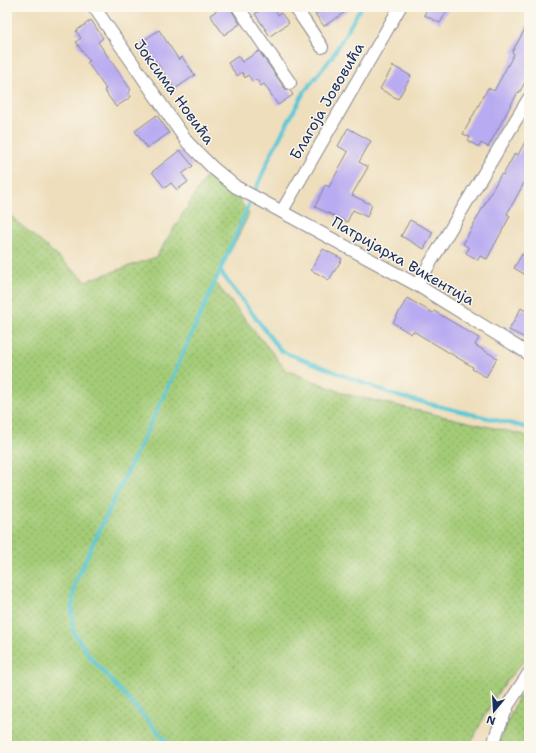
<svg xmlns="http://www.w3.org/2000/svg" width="536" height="753" font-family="'Shantell Sans',sans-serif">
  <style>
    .grass { fill: url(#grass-dots); stroke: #607e6a }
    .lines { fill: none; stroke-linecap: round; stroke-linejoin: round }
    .stream { stroke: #5dc8d6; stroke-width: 4 }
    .building { fill: #b9abf1 }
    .minor-casing { stroke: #84868d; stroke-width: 14 }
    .minor { stroke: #fff; stroke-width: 12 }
    .labels { text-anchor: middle; stroke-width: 3; stroke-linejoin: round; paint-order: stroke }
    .street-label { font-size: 15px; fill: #1b2f5e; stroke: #fbf7ec }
  </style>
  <defs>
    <pattern id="grass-dots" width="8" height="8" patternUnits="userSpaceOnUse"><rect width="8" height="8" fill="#a4cc77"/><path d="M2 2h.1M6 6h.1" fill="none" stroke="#85a665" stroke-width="1.8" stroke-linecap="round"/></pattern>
  </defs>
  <rect width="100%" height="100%" fill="#fbf7ec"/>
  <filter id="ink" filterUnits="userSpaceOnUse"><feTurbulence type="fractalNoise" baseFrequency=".025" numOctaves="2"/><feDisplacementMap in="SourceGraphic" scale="8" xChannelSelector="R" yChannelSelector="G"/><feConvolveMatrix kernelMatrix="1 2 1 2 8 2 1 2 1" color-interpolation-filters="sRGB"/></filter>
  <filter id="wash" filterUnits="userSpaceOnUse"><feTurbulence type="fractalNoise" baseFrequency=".012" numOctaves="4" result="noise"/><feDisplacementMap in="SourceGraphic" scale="16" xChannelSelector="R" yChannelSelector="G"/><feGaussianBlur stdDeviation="0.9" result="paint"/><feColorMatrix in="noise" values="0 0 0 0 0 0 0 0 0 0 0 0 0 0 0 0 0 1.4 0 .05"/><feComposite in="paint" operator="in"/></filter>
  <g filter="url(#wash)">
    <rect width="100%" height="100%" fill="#eedebc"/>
    <g class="grass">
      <path d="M 207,175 L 219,185 L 238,198 L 249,214 L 215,282 L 286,370 L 346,394 L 529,436 L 529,657 C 523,661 519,667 514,672 C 495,694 482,719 470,746 L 7,746 L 7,213 L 86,281 L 156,257 Z"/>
      <polygon points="519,696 529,711 529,746 499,746 501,736"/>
    </g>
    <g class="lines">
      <g class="stream">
        <polyline points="220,271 281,351 397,396 529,428"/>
        <polyline points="171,746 90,657 73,631 72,608 75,583 89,552 167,389 220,271 272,152 304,92 332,57 361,7"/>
      </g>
    </g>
    <g id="blocks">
      <g class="building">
        <polygon points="222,7 231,7 232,11 240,24 224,35 210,15"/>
        <polygon points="264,7 273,7 278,15 281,13 289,23 270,36 255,14"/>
        <polygon points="325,7 353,7 324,26 315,14"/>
        <polygon points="428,7 449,7 440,23 424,15"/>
        <polygon points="91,20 103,38 98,42 131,90 128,92 131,97 116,107 104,90 106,89 87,62 89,61 76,42 81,38 76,31"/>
        <polygon points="529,22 529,65 525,73 529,75 519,93 518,92 488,147 481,143 479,147 468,141 470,137 463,134 488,88 494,91 514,54 512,52"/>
        <polygon points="159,30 179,60 182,57 195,75 175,89 155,60 154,60 141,42"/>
        <polygon points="259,51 284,87 286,90 290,90 293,95 278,105 264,84 261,86 256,79 253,82 248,75 245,78 242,72 237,76 228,63 238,56 242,62"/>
        <polygon points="393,66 411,76 398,99 380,89"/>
        <polygon points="157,115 169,133 147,148 135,131"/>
        <polygon points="348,128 371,141 359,162 368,167 352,195 372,205 367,217 353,210 347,222 315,207 325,185 329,187 348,152 338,146"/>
        <polygon points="529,134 529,186 524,183 507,214 510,216 487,259 480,256 478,260 466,253 469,248 463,244 501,174 503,175 515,153 518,155"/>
        <polygon points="180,150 193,166 182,174 188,182 177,190 171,183 165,188 152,172"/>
        <polygon points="410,220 433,232 424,249 401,236"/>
        <polygon points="323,249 342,259 329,280 311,270"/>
        <polygon points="522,254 529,258 529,277 514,268"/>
        <polygon points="407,298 433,313 434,311 479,338 475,345 497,358 486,377 472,369 473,367 413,331 411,334 393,323"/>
        <polygon points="521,308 529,313 529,340 509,330"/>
      </g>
    </g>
  </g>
  <g filter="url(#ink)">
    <use href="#blocks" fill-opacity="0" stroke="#84868d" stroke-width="1"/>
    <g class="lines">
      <g class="minor-casing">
        <g id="minor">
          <polyline points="94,7 188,143 213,168 236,187 417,285 529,354"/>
          <polyline points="238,7 290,83"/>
          <polyline points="295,7 322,47"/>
          <polyline points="282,211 400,7"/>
          <polyline points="417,285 529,98"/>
          <polyline points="493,746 497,732 508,705 529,673"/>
        </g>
      </g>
      <use href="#minor" class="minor"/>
    </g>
  </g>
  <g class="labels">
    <g class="street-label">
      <text transform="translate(174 92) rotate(54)" y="5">Јоксима Новића</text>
      <text transform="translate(327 101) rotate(-60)" y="5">Благоја Јововића</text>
      <text transform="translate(403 261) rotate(30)" y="5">Патријарха Викентија</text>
    </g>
  </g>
  <rect width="536" height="753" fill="none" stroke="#fbf7ec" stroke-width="24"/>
  <g transform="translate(494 711) rotate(198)" stroke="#fbf7ec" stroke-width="3" paint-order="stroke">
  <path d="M0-3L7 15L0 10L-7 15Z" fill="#1b2f5e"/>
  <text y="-6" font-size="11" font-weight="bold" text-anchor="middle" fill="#1b2f5e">N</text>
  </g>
</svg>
